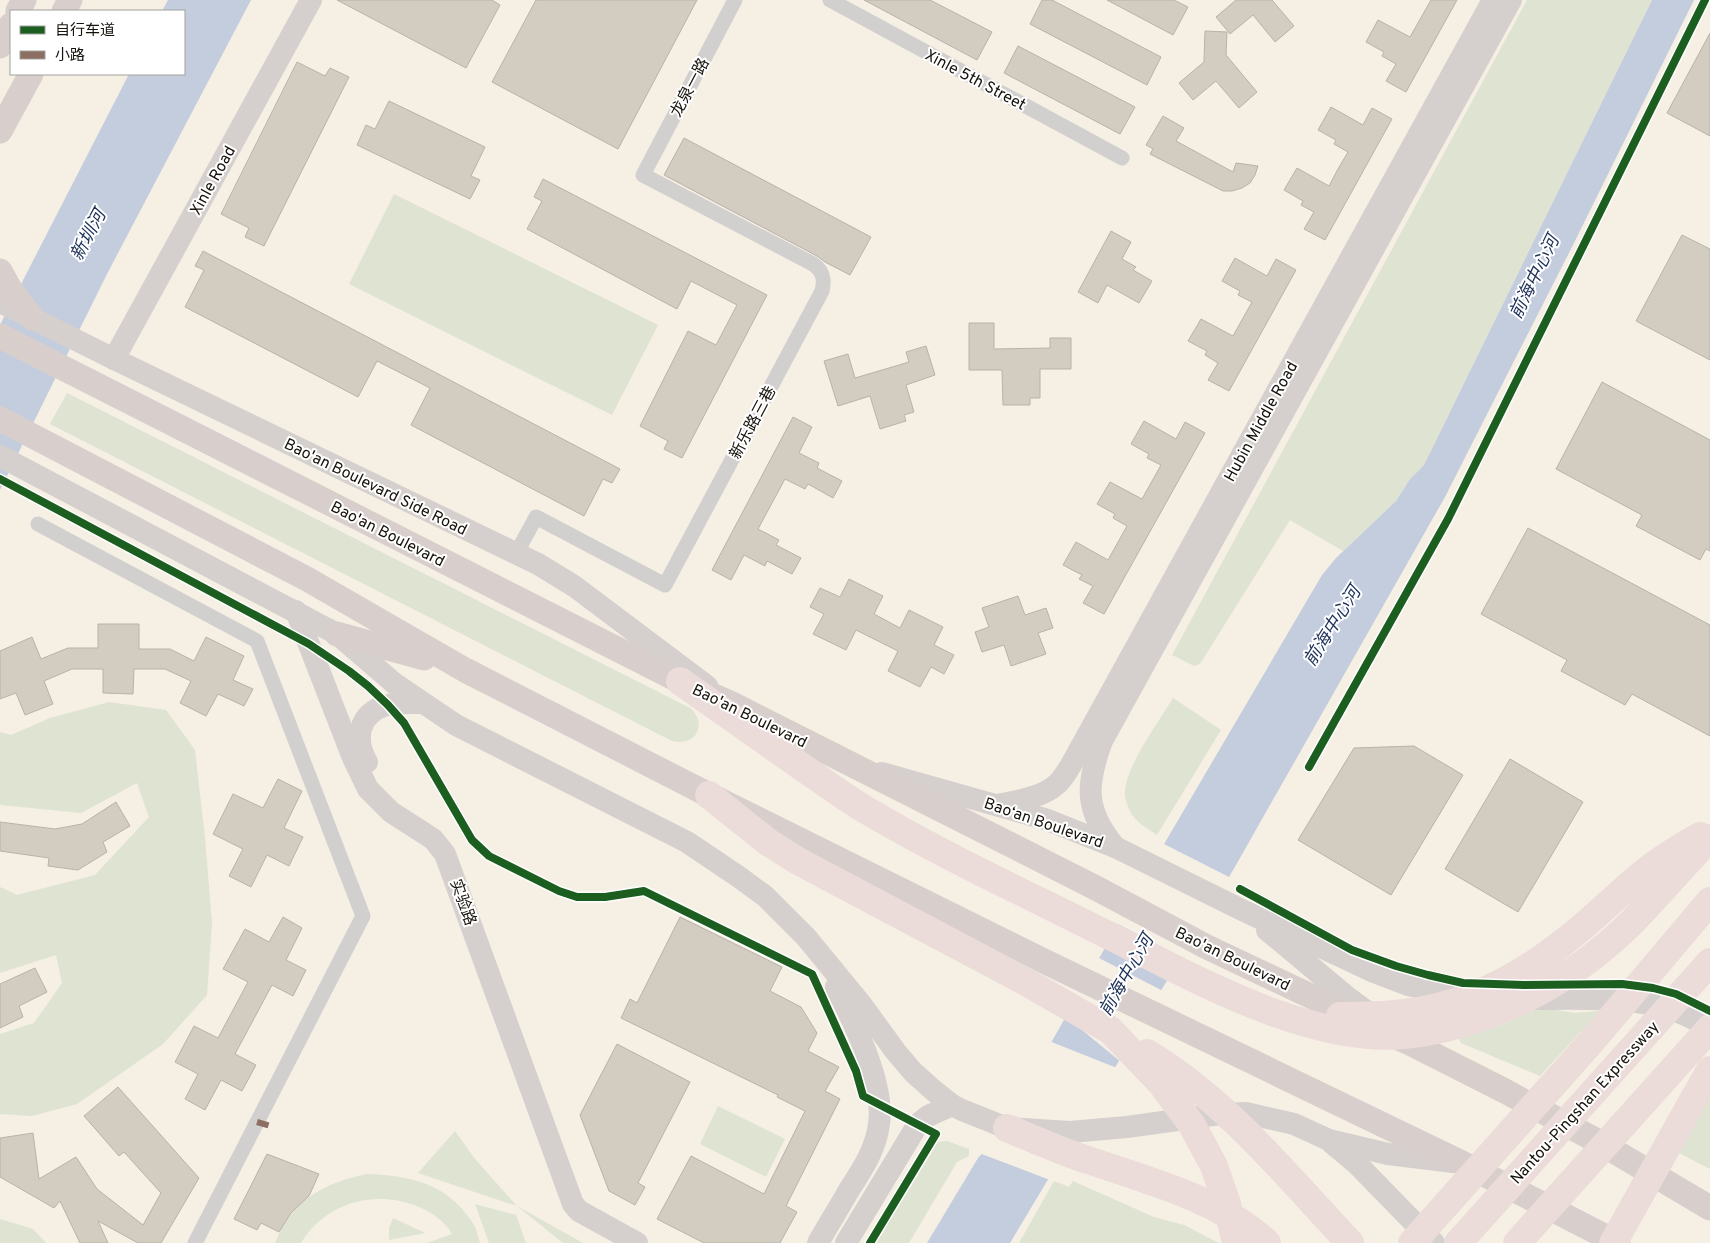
<svg xmlns="http://www.w3.org/2000/svg" width="1710" height="1243" font-family="Overpass,'Noto Sans SC',sans-serif">
  <style>
    .green { fill: #dee3d2 }
    .water { fill: #c4cdde }
    .pier { fill: #f6efe4 }
    .building { fill: #d3ccc1; stroke: #b8b2aa }
    .lines { fill: none; stroke-linecap: round; stroke-linejoin: round }
    .street { stroke: #d2d0ce; stroke-width: 15 }
    .secondary { stroke: #d5d0ce; stroke-width: 22 }
    .primary { stroke: #d8cfcd; stroke-width: 25 }
    .highway { stroke: #ebdbd9; stroke-width: 28 }
    .quiet { stroke: #8d6e63; stroke-width: 6; stroke-dasharray: 12 6; stroke-linecap: butt }
    .cycleway-casing { stroke: #fff; stroke-width: 11 }
    .cycleway { stroke: #1b5e20; stroke-width: 8 }
    .labels { text-anchor: middle; stroke-width: 4; stroke-linejoin: round; paint-order: stroke }
    .street-label { font-size: 16px; fill: #17130c; stroke: #fff }
    .water-label { font-size: 18px; font-style: italic; fill: #1d3159; stroke: #fff }
  </style>
  <rect width="100%" height="100%" fill="#f6efe4"/>
  <g class="green">
    <polygon points="1527,0 1652,0 1424,465 1410,479 1396,501 1343,551 1290,520 1200,664 1194,666 1172,655"/>
    <polygon points="394,194 658,325 612,415 349,284"/>
    <path d="M 67,393 L 690,708 C 708,724 696,747 672,741 L 50,424 Z"/>
    <path d="M 1173,698 L 1221,730 L 1157,835 C 1148,829 1139,824 1133,816 C 1128,809 1124,798 1125,790 C 1128,763 1158,723 1173,698 Z"/>
    <polygon points="109,702 166,710 195,750 205,838 212,923 207,995 163,1044 77,1104 32,1116 0,1114 0,1034 34,1023 62,983 56,955 0,973 0,887 17,895 95,875 149,817 137,783 81,813 1,805 0,804 0,732 11,735 50,718"/>
    <path d="M 1539,1007 L 1574,1013 L 1600,1011 L 1540,1076 L 1461,1043 L 1459,1038 C 1488,1031 1513,1022 1539,1007 Z"/>
    <polygon points="1710,1095 1710,1169 1677,1152"/>
    <polygon points="718,1106 785,1139 766,1177 700,1144"/>
    <polygon points="455,1131 475,1159 517,1206 583,1243 563,1243 517,1206 418,1173"/>
    <polygon points="947,1141 969,1149 969,1156 957,1162 909,1243 876,1243 938,1142"/>
    <path d="M 367,1174 C 402,1175 438,1181 462,1209 C 466,1214 471,1219 474,1225 C 477,1230 478,1237 480,1243 L 427,1243 L 452,1234 C 446,1222 431,1212 419,1207 C 376,1189 326,1202 301,1243 L 275,1243 C 292,1200 324,1183 367,1174 Z"/>
    <polygon points="1054,1181 1069,1187 1073,1181 1154,1217 1184,1225 1219,1243 1019,1243"/>
    <polygon points="475,1204 516,1215 526,1243 489,1243"/>
    <polygon points="393,1218 425,1233 389,1240 389,1228"/>
    <polygon points="0,1219 33,1229 46,1243 0,1243"/>
  </g>
  <g class="water">
    <polygon points="168,0 251,0 107,274 0,490 0,325 129,74 184,74 184,11 162,11"/>
    <polygon points="1652,0 1694,0 1572,247 1445,497 1232,872 1010,1243 927,1243 978,1158 999,1134 1167,839 1322,575 1336,558 1396,501 1410,479 1424,465"/>
  </g>
  <g class="pier">
    <polygon points="1162,843 1231,878 1183,958 1116,923"/>
    <polygon points="1097,957 1163,991 1121,1062 1082,1030 1062,1018"/>
    <polygon points="1049,1041 1117,1068 1050,1180 979,1153 997,1132"/>
  </g>
  <g class="building">
    <polygon points="337,0 492,0 500,5 466,68"/>
    <polygon points="536,0 697,0 618,149 492,82"/>
    <polygon points="864,0 930,0 992,32 977,60"/>
    <polygon points="1042,0 1052,0 1161,57 1147,85 1030,24"/>
    <polygon points="1107,0 1174,0 1188,7 1173,35"/>
    <polygon points="1236,0 1272,0 1294,26 1275,42 1253,15 1230,34 1216,17"/>
    <polygon points="1431,0 1457,0 1406,92 1386,81 1396,64 1382,56 1384,52 1366,42 1378,20 1410,37"/>
    <polygon points="1205,31 1227,32 1226,55 1257,92 1239,108 1216,81 1193,100 1179,83 1204,62"/>
    <polygon points="1710,33 1710,136 1667,113"/>
    <polygon points="1018,46 1135,107 1120,134 1004,73"/>
    <polygon points="297,62 325,76 330,68 349,77 264,246 245,237 249,228 221,214"/>
    <polygon points="389,101 485,147 471,176 480,180 470,199 357,145 366,125 375,129"/>
    <polygon points="1331,107 1363,125 1372,108 1392,119 1325,240 1304,229 1314,212 1301,205 1303,201 1284,190 1297,168 1329,186 1338,169 1348,152 1334,144 1336,140 1318,130"/>
    <polygon points="1163,116 1184,128 1176,141 1233,172 1236,163 1258,166 1255,175 1250,183 1242,188 1232,191 1223,191 1150,154 1153,149 1146,145"/>
    <polygon points="684,138 871,237 850,275 825,262 817,256 664,175"/>
    <polygon points="543,179 767,295 682,458 664,449 668,441 640,426 688,331 716,345 737,305 691,281 677,309 527,229 542,201 534,197"/>
    <polygon points="1111,231 1131,242 1122,259 1136,267 1133,270 1152,281 1139,303 1107,285 1098,303 1078,292"/>
    <polygon points="1682,235 1710,249 1710,360 1636,321"/>
    <polygon points="203,251 620,469 612,483 603,479 584,516 411,425 430,388 377,361 358,397 185,307 204,270 195,266"/>
    <polygon points="1235,258 1267,276 1276,259 1296,270 1229,391 1208,380 1218,363 1205,355 1207,351 1188,341 1201,319 1233,336 1252,302 1238,295 1240,291 1222,281"/>
    <polygon points="969,323 994,323 994,349 1050,348 1050,338 1071,338 1071,369 1040,369 1040,398 1030,398 1030,405 1003,405 1002,370 969,370"/>
    <polygon points="926,346 935,375 906,385 914,412 904,415 906,421 880,429 870,396 838,406 824,361 848,354 855,378 909,362 906,352"/>
    <polygon points="1602,382 1710,440 1710,551 1706,549 1700,560 1636,526 1642,515 1556,469"/>
    <polygon points="793,417 812,427 799,453 819,463 817,468 842,481 833,498 808,484 805,489 785,479 758,529 779,540 776,545 801,558 792,574 767,561 765,566 744,555 731,580 712,570"/>
    <polygon points="1144,421 1176,439 1185,422 1205,433 1104,614 1083,603 1093,586 1079,579 1082,575 1063,565 1076,542 1108,560 1127,526 1113,518 1115,514 1097,504 1110,482 1142,499 1161,465 1147,458 1149,454 1131,444"/>
    <polygon points="1528,528 1710,625 1710,736 1632,694 1625,705 1561,671 1567,660 1481,614"/>
    <polygon points="849,579 883,596 874,614 900,628 909,610 943,627 934,645 954,655 944,674 931,667 920,687 888,671 898,651 856,630 846,650 813,634 824,614 810,607 820,588 840,597"/>
    <polygon points="1018,596 1025,615 1046,608 1053,628 1038,633 1046,654 1011,666 1004,645 982,652 975,632 989,627 982,608"/>
    <polygon points="98,624 139,624 139,649 170,649 194,661 206,637 244,656 233,680 253,689 244,706 218,694 206,716 180,703 191,681 165,669 134,669 133,694 103,693 103,669 72,669 44,681 53,704 25,715 16,693 0,699 0,651 32,637 41,659 68,648 98,648"/>
    <polygon points="1414,746 1463,775 1391,895 1298,840 1354,748"/>
    <polygon points="1510,759 1583,802 1518,912 1445,869"/>
    <polygon points="278,779 302,791 284,828 303,837 289,866 267,855 251,887 229,876 243,849 213,834 233,794 263,808"/>
    <polygon points="116,802 130,826 103,842 107,852 78,870 48,866 49,858 0,851 0,822 55,829 82,824"/>
    <polygon points="283,917 302,928 286,960 306,970 293,996 272,985 235,1054 256,1065 242,1091 221,1080 205,1110 185,1099 198,1074 175,1062 194,1026 218,1038 248,982 223,969 245,929 269,942"/>
    <polygon points="680,917 782,967 770,991 801,1007 817,1033 808,1051 839,1067 825,1091 840,1099 786,1206 797,1212 780,1243 704,1243 657,1219 691,1156 764,1194 805,1111 777,1097 778,1095 621,1018 630,999 637,1003"/>
    <polygon points="35,968 47,992 19,1006 23,1017 0,1028 0,984"/>
    <polygon points="617,1044 690,1082 638,1183 645,1187 635,1205 609,1191 580,1115"/>
    <polygon points="118,1087 199,1178 161,1243 138,1243 98,1221 108,1243 80,1243 60,1201 54,1208 0,1177 0,1138 33,1133 39,1179 76,1157 97,1189 143,1225 161,1193 124,1152 119,1156 84,1116"/>
    <polygon points="267,1154 319,1174 309,1196 291,1213 279,1232 261,1223 257,1230 234,1219"/>
  </g>
  <g class="lines">
    <g class="street">
      <polyline points="830,0 1122,158"/>
      <polyline points="38,524 257,641 363,916 195,1243"/>
      <path d="M 516,554 L 536,517 L 665,585 L 822,291 C 825,279 823,271 813,264 L 643,175 L 735,0"/>
    </g>
    <g class="secondary">
      <polyline points="0,302 114,359 538,564 574,586 707,686"/>
      <polyline points="114,359 311,0"/>
      <polyline points="0,456 337,634 394,683 456,725 687,842 739,877 765,896 806,937 861,1004 896,1052 913,1072 933,1090 952,1105 962,1110 1007,1128 1070,1132 1127,1127 1220,1114 1246,1113 1294,1124 1329,1140 1388,1154 1453,1162"/>
      <polyline points="296,611 353,758 368,789 391,812 433,839 445,854 573,1204 579,1211 637,1243"/>
      <path d="M 367,762 C 354,740 358,713 387,705 C 398,702 410,703 422,703"/>
      <polyline points="882,773 1045,819 1115,847 1240,909 1374,972 1408,985 1439,992 1472,996"/>
      <path d="M 997,805 C 1016,801 1042,798 1057,784 C 1063,779 1067,771 1071,765 L 1493,0"/>
      <path d="M 1115,847 C 1084,810 1086,784 1102,741 L 1511,0"/>
      <polyline points="1267,930 1346,996 1380,1021"/>
      <path d="M 1521,999 C 1579,1000 1663,991 1710,1030"/>
      <polyline points="1332,1143 1357,1164 1434,1243"/>
      <path d="M 818,1243 C 828,1225 839,1208 849,1190 C 862,1170 876,1149 879,1124 C 885,1084 854,1023 836,987"/>
      <polyline points="846,1243 918,1124 928,1116 952,1105"/>
    </g>
    <g class="primary">
      <polyline points="18,11 24,0"/>
      <polyline points="64,11 70,0"/>
      <polyline points="0,46 11,25"/>
      <polyline points="0,131 31,74"/>
      <polyline points="0,271 10,289 32,318"/>
      <polyline points="0,336 680,681 732,704 1094,887 1207,947 1418,1047 1503,1090 1597,1141 1710,1208"/>
      <polyline points="0,419 307,579 465,670 709,795 1050,964 1462,1163 1618,1243"/>
      <polyline points="337,634 424,658"/>
    </g>
    <g class="highway">
      <path d="M 680,681 C 717,707 755,734 792,760 C 817,777 841,795 866,810 C 947,858 1033,897 1116,939 C 1199,981 1319,1048 1414,1034 C 1497,1022 1574,980 1633,921 C 1659,894 1684,865 1710,838"/>
      <polyline points="709,795 768,842 798,861 1028,983 1110,1030 1161,1083 1192,1125 1214,1166 1227,1204 1236,1243"/>
      <path d="M 1340,1016 C 1375,1016 1411,1015 1445,1005 C 1488,993 1530,969 1565,941 C 1591,921 1615,897 1640,876 C 1658,861 1679,848 1700,836"/>
      <path d="M 1147,1053 C 1227,1101 1287,1176 1350,1243"/>
      <path d="M 1007,1128 C 1034,1139 1060,1151 1088,1160 C 1149,1181 1218,1198 1267,1243"/>
      <polyline points="1412,1243 1590,1043 1710,901"/>
      <polyline points="1458,1243 1710,962"/>
      <polyline points="1517,1243 1710,1028"/>
      <polyline points="1613,1243 1710,1070"/>
    </g>
    <polyline class="quiet" points="257,1122 274,1127"/>
    <g class="cycleway-casing">
      <g id="cycleway">
        <polyline points="0,479 309,644 349,671 368,686 388,705 404,723 472,840 489,856 559,891 577,897 605,897 644,891 812,974 856,1071 863,1096 936,1134 870,1243"/>
        <polyline points="1309,767 1448,519 1705,0"/>
        <polyline points="1240,889 1352,950 1396,966 1428,975 1463,983 1524,985 1622,984 1653,988 1676,994 1710,1011"/>
      </g>
    </g>
    <use href="#cycleway" class="cycleway"/>
  </g>
  <g class="labels">
    <g class="street-label">
      <text transform="translate(976 79) rotate(28)" y="6">Xinle 5th Street</text>
      <text transform="translate(689 87) rotate(-62)" y="6">龙泉一路</text>
      <text transform="translate(212 180) rotate(-61)" y="6">Xinle Road</text>
      <text transform="translate(1260 421) rotate(-61)" y="6">Hubin Middle Road</text>
      <text transform="translate(752 422) rotate(-62)" y="6">新乐路三巷</text>
      <text transform="translate(376 486) rotate(26)" y="6">Bao'an Boulevard Side Road</text>
      <text transform="translate(388 533) rotate(27)" y="6">Bao'an Boulevard</text>
      <text transform="translate(750 715) rotate(26)" y="6">Bao'an Boulevard</text>
      <text transform="translate(1044 822) rotate(19)" y="6">Bao‘an Boulevard</text>
      <text transform="translate(464 902) rotate(70)" y="6">实验路</text>
      <text transform="translate(1233 958) rotate(26)" y="6">Bao'an Boulevard</text>
      <text transform="translate(1584 1102) rotate(-48)" y="6">Nantou-Pingshan Expressway</text>
    </g>
    <g class="water-label">
      <text transform="translate(88 235) rotate(-62)" y="6">新圳河</text>
      <text transform="translate(1534 277) rotate(-64)" y="6">前海中心河</text>
      <text transform="translate(1332 626) rotate(-58)" y="6">前海中心河</text>
      <text transform="translate(1126 975) rotate(-60)" y="6">前海中心河</text>
    </g>
  </g>
  <rect x="10" y="10" width="175" height="65" fill="#ffffff" stroke="#a2a19e"/>
  <rect x="20" y="26" width="25" height="8" fill="#1b5e20" stroke="#a2a19e"/>
  <text x="55" y="35" font-size="15" fill="#17130c">自行车道</text>
  <rect x="20" y="51" width="25" height="8" fill="#8d6e63" stroke="#a2a19e"/>
  <text x="55" y="60" font-size="15" fill="#17130c">小路</text>
</svg>
